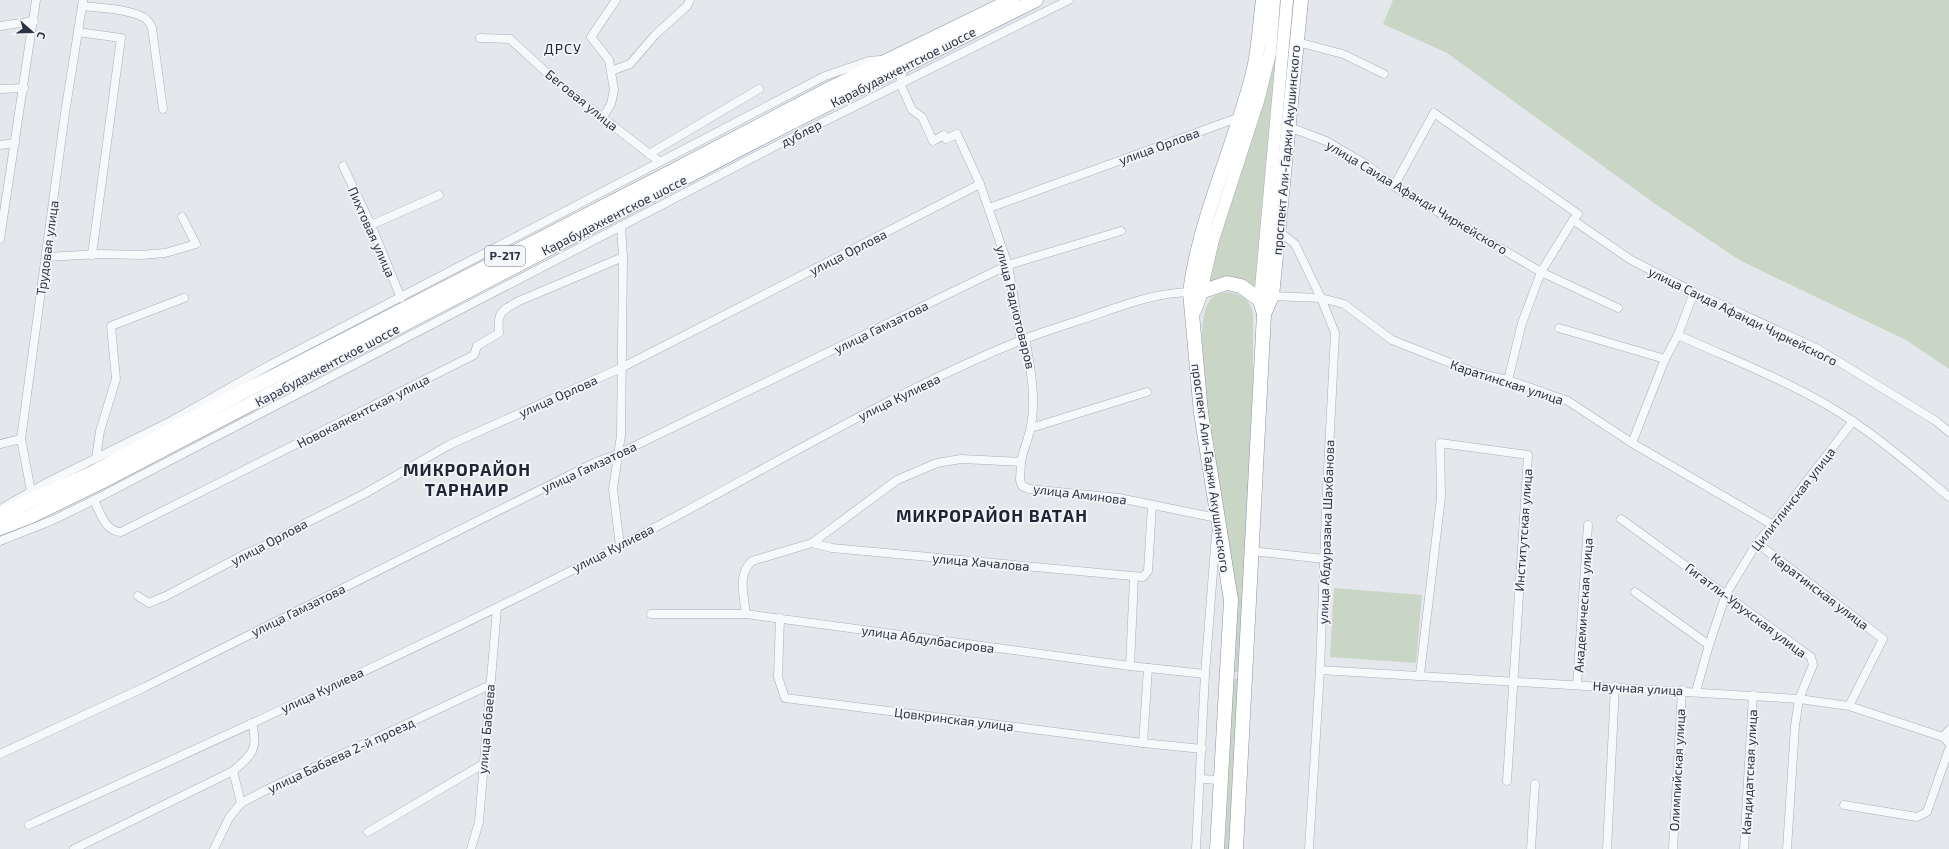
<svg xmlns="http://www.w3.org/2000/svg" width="1949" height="849" font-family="'Exo 2',sans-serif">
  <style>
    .green { fill: #c9d6c5 }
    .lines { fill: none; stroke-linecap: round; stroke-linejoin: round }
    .minor-casing { stroke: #a9aeb7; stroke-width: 9 }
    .secondary-casing { stroke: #a9aeb7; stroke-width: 13 }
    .trunk-casing { stroke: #8b94a3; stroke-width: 15 }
    .minor { stroke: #f7f8fa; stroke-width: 8 }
    .secondary { stroke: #fff; stroke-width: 12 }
    .trunk { stroke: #fff; stroke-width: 14 }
    .labels { text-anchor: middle; stroke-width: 3.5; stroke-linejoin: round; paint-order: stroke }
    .shield { fill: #f4f6f9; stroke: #676e7b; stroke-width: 1 }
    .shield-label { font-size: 12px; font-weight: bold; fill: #2b3445 }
    .street-label { font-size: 13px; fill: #2b3445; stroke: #f4f6f9 }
    .neighbourhood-label { font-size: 14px; letter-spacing: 1px; fill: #1d2536; stroke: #f4f6f9 }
    .district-label { font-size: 17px; font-weight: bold; letter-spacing: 1px; fill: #1d2536; stroke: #f4f6f9 }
  </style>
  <rect width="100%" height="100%" fill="#e4e7ec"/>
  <g class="green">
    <polygon points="1279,0 1283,0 1255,288 1208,284"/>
    <polygon points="1393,0 1949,0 1949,369 1906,340 1741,261 1654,203 1447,53 1383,24"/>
    <path d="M 1229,292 C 1242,294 1250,300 1253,314 L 1253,384 L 1239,672 L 1233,672 L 1205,386 C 1204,365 1196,313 1212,298 C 1216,294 1223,293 1229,292 Z"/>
    <polygon points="1334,588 1422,595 1416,663 1330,657"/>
    <polygon points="1233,679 1239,679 1230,849 1225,849"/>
  </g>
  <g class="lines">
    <g class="minor-casing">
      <g id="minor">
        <path d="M 82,6 C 99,8 135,9 147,20 C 149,22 151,25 152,28 L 163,109"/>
        <polyline points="0,26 34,21"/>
        <polyline points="78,32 121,38 92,255"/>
        <polyline points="480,38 510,39 559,84 660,162"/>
        <polyline points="1297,42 1343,54 1384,74"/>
        <path d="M 904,66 L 900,83 L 912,110 L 922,117 L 933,141 L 944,135 L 946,139 L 957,134 L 980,184 L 1008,265 L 1021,340 L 1026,343 C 1031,371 1036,398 1031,426 C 1029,438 1023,449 1021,462"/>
        <polyline points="611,71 630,64 655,35 687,6 690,0"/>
        <polyline points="0,89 24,88"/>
        <polyline points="603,117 611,104 614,90 609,60 591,37 616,0"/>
        <polyline points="1289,127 1326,141 1367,165 1394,186 1541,272 1618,308"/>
        <polyline points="0,145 15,143"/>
        <polyline points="649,154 759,89"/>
        <polyline points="343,166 371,225 401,298"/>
        <polyline points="1394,186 1434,113 1578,214 1573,220 1541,272 1522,323 1508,380"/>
        <polyline points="989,208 1240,117"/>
        <polyline points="1573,220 1631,260 1694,292 1818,349 1936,421 1949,432"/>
        <polyline points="371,225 439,195"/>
        <polyline points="1279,231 1295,244 1321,298 1335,333 1326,509 1320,670 1309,849"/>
        <polyline points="0,239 36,0"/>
        <polyline points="46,257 101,254 141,255 165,253 196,244 182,217"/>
        <polyline points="1272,296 1321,298 1344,304 1392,340 1476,373 1508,380 1568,401 1632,443 1773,525"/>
        <polyline points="1559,328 1665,359"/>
        <path d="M 1678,335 C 1737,362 1800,385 1854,422 C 1888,445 1918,471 1949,497"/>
        <polyline points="1031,428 1147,392"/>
        <polyline points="1632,443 1665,359 1678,335 1694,292"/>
        <polyline points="0,444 21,439"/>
        <polyline points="96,458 100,431 116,379 111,326 184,298"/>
        <polyline points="31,491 21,439 65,113 83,0"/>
        <path d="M 94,500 C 100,513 106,532 121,532 L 474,355 L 477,346 L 499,333 C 497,312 501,311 519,301 L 623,257"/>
        <polyline points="4,507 48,482 173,420 268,366 825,76 869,61 880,60"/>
        <polyline points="1621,519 1811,657 1813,665 1799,699 1795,726 1787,849"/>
        <polyline points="0,541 53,520 94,500 783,142 1069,0"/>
        <polyline points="812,543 832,548 1143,577 1148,571 1152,505"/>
        <polyline points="1757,543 1883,639 1849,706"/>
        <polyline points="620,546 613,489 621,435 623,257 621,226"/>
        <polyline points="1252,551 1324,559"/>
        <polyline points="1635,592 1709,645"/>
        <polyline points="138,596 149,603 166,596 245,554 271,543 306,523 364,494 449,445 621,368 980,184"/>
        <polyline points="651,614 746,614 1130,666 1205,674"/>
        <path d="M 746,614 C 744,595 737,575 752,561 L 812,543 L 897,480 L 937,463 L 961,459 L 1021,462 L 1020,480 L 1022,486 L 1029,489 L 1119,498 L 1217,518 L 1217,521"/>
        <polyline points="780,618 778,677 785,698 1143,743 1202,749"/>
        <polyline points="1130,666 1134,577"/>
        <polyline points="1320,670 1799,699 1849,706 1943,737 1949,743"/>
        <polyline points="1420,674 1441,497 1440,443 1528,455 1507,781"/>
        <polyline points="1577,684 1588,525"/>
        <polyline points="1696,691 1709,645 1726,594 1757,543 1773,525 1853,421"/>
        <polyline points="1943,737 1949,730"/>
        <polyline points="1143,743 1148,668"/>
        <polyline points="0,754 145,687 596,462 616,455 1008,265 1121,231"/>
        <polyline points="233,771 241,803"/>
        <polyline points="1200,779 1221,780"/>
        <polyline points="1844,805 1917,817 1927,812 1949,749"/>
        <path d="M 29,825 C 227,735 425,646 618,547 C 752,478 880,398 1019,341 C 1039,333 1060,327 1080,320 C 1117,308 1154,292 1192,292"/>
        <polyline points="368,832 483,764"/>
        <path d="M 74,849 L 233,771 C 252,755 259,749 252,723"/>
        <polyline points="214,849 229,818 241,803 276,785 490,685"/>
        <polyline points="471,849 479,822 497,608"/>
        <polyline points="1196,849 1205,674 1216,534"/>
        <polyline points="1531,849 1535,784"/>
        <polyline points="1607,849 1615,686"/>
        <polyline points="1673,849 1682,690"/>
        <polyline points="1744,849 1753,695"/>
      </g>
    </g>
    <g class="secondary-casing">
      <g id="secondary">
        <polyline points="1201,292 1213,240 1258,101 1270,53 1274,0"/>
        <polyline points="1260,300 1287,0"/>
      </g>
    </g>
    <g class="trunk-casing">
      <g id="trunk">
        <polyline points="1194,311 1201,292 1227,283 1241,286 1260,300 1264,314"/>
        <polyline points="0,515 96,471 241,393 667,174 831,88 1012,0"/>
        <polyline points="0,528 29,517 101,482 786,125 1036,0"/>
        <path d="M 1217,849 L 1231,600 L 1201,413 L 1190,292 C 1200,215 1236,144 1254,69 C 1259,46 1260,23 1263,0"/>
        <polyline points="1236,849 1264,314 1272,296 1301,0"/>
      </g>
    </g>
    <use href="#minor" class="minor"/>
    <use href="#secondary" class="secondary"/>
    <use href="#trunk" class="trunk"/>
  </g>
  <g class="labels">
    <rect class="shield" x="485" y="246" width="40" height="20" rx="3"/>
    <g class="shield-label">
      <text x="505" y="260">Р-217</text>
    </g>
    <g class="street-label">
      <text transform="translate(903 67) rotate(-27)" y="5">Карабудахкентское шоссе</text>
      <text transform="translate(582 100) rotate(39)" y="5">Беговая улица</text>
      <text transform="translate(801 133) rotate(-27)" y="5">дублер</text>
      <text transform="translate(1159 146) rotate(-20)" y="5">улица Орлова</text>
      <text transform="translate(1286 150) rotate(-85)" y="5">проспект Али-Гаджи Акушинского</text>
      <text transform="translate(1417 197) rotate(31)" y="5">улица Саида Афанди Чиркейского</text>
      <text transform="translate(614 215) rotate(-27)" y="5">Карабудахкентское шоссе</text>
      <text transform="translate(372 232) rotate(66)" y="5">Пихтовая улица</text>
      <text transform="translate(47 248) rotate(-82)" y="5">Трудовая улица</text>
      <text transform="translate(848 252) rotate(-27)" y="5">улица Орлова</text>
      <text transform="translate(1016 307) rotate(76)" y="5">улица Радиотоваров</text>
      <text transform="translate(1743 316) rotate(26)" y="5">улица Саида Афанди Чиркейского</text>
      <text transform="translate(881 327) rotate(-26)" y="5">улица Гамзатова</text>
      <text transform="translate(327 365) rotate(-28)" y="5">Карабудахкентское шоссе</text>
      <text transform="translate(1507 382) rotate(18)" y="5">Каратинская улица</text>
      <text transform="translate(558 396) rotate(-24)" y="5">улица Орлова</text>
      <text transform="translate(899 397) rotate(-26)" y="5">улица Кулиева</text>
      <text transform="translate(363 411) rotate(-27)" y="5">Новокаякентская улица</text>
      <text transform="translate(589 467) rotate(-25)" y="5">улица Гамзатова</text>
      <text transform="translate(1211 468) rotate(82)" y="5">проспект Али-Гаджи Акушинского</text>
      <text transform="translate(1080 494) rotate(7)" y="5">улица Аминова</text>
      <text transform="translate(1793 499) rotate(-52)" y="5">Цилитлинская улица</text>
      <text transform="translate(1523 530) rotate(-86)" y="5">Институтская улица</text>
      <text transform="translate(1326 532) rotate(-88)" y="5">улица Абдуразака Шахбанова</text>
      <text transform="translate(269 542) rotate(-28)" y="5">улица Орлова</text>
      <text transform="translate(613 548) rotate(-27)" y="5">улица Кулиева</text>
      <text transform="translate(981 562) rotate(5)" y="5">улица Хачалова</text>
      <text transform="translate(1820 591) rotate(37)" y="5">Каратинская улица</text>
      <text transform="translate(1583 605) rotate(-86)" y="5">Академическая улица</text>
      <text transform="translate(298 610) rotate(-26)" y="5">улица Гамзатова</text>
      <text transform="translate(1746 610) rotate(37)" y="5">Гигатли-Урухская улица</text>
      <text transform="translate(928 639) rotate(8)" y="5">улица Абдулбасирова</text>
      <text transform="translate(1638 688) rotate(3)" y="5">Научная улица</text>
      <text transform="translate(322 690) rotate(-25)" y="5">улица Кулиева</text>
      <text transform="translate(954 719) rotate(7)" y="5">Цовкринская улица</text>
      <text transform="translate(486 729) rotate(-85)" y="5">улица Бабаева</text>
      <text transform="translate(341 755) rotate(-25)" y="5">улица Бабаева 2-й проезд</text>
      <text transform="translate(1677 770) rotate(-87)" y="5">Олимпийская улица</text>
      <text transform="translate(1749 772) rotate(-87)" y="5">Кандидатская улица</text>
    </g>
    <g class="neighbourhood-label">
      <text x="563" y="54">ДРСУ</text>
    </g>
    <g class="district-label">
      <text x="467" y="476">МИКРОРАЙОН<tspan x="467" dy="20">ТАРНАИР</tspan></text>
      <text x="992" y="522">МИКРОРАЙОН ВАТАН</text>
    </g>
  </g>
  <g transform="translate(32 32) rotate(110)" stroke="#f4f6f9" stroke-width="3" paint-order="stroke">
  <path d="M0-3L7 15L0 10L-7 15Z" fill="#2b3445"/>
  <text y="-6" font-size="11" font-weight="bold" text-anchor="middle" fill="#2b3445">С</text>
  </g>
</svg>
